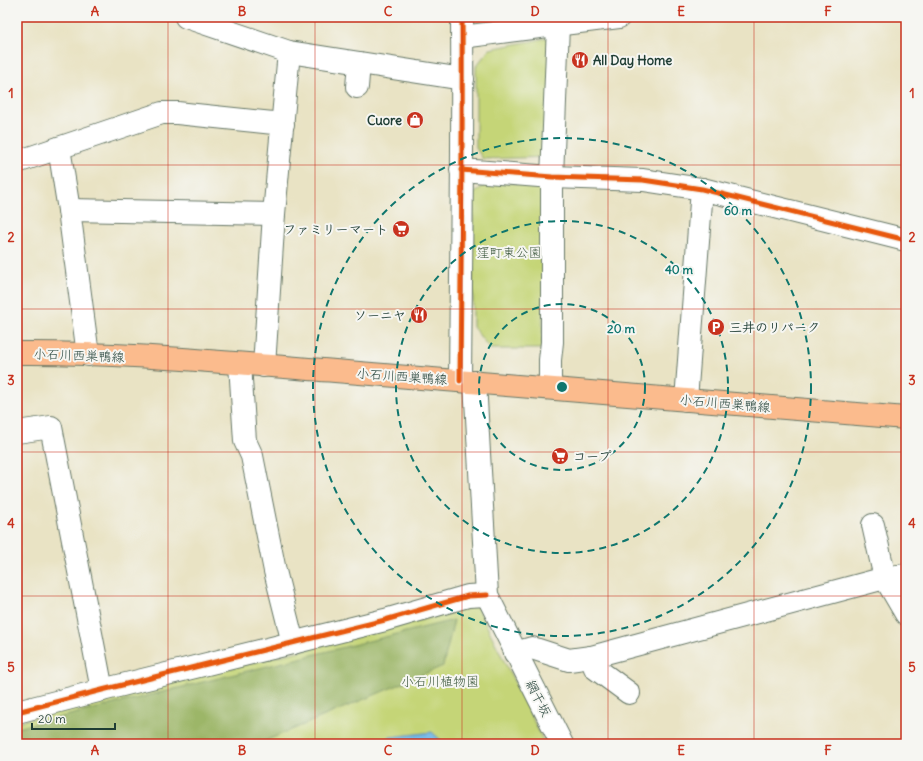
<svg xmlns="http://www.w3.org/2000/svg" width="923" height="761" font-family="Delius,'Klee One',sans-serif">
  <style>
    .green { fill: #c5d577; stroke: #728956 }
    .forest { fill: #9cb668; stroke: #5e7a4e }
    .water { fill: #71b6e7; stroke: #487a8e }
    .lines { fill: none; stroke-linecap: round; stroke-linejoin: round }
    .minor-casing { stroke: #676; stroke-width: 24 }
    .major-casing { stroke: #676; stroke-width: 24 }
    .minor { stroke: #fff; stroke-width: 22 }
    .major { stroke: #fbbb8d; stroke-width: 22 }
    .cycleway-casing { stroke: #f6f6f2; stroke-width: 8 }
    .cycleway { stroke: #e8590c; stroke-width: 5 }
    .grid { fill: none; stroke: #c8321e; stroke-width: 1; stroke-opacity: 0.55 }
    .ring { fill: none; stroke: #0f766e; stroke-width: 2; stroke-dasharray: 7 5 }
    .labels { text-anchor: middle; stroke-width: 4; stroke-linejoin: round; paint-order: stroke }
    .poi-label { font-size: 13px; font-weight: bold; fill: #1f3d34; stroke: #f6f6f2; text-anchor: start }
    .park-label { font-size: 13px; fill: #405b41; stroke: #f6f6f2 }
    .street-label { font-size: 13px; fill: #1f3d34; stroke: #f6f6f2 }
    .centre { fill: #0f766e; stroke: #f6f6f2; stroke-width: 2 }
    .ring-label { font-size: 12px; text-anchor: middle; font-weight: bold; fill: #0f766e; stroke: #f6f6f2; stroke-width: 4; stroke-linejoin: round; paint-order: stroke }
    .neatline { fill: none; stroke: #c8321e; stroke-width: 1.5 }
    .grid-label { font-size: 13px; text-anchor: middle; font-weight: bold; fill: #c8321e }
  </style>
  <rect width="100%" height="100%" fill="#f6f6f2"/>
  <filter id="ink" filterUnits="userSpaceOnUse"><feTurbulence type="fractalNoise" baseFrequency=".025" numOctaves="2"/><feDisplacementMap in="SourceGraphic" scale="8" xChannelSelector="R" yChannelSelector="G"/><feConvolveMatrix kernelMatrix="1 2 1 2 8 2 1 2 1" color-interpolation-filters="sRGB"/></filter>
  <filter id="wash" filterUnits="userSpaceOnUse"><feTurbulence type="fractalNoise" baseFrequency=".012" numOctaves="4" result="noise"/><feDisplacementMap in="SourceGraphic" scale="16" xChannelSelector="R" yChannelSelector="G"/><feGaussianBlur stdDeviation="0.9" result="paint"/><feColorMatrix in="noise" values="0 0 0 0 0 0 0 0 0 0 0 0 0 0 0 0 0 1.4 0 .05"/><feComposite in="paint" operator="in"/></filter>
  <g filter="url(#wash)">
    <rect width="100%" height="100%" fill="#e9e3c4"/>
    <g class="green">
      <polygon points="552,37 549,157 483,159 476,148 476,66 490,49"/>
      <polygon points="487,182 546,185 542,349 490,349 473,327 473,195"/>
      <polygon points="477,606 545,744 17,744 17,722"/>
    </g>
    <polygon class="forest" points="454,620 443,666 258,744 17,744 17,728"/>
    <polygon class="water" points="432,732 445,744 376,744 390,737"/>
  </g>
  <g filter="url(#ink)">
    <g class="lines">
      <g class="minor-casing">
        <g id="minor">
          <polyline points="186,17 289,52 463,79"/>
          <polyline points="462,37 619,17"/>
          <polyline points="357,87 359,63"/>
          <polyline points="59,148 69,210 88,355"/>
          <polyline points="17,162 162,113 177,113 283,124"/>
          <polyline points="461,170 552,177 643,180 702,189 906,240"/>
          <polyline points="69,210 274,214"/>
          <polyline points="240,364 245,441 252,456 275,571 293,643"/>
          <polyline points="264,366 274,214 289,52"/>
          <path d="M 460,381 C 461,260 463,138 462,17"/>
          <polyline points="475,382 487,595 562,744"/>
          <polyline points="550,388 550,360 552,342 552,177 558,25"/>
          <polyline points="686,400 702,189"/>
          <polyline points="17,432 51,427 102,690"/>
          <polyline points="873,525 885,578 906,614"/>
          <polyline points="515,653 532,648 569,660 591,657 885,578 906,575"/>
          <polyline points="591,657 595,668 629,693"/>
          <polyline points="17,712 102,690 385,620 468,596 487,595"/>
        </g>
      </g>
      <g class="major-casing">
        <path id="major" d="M 17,353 C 123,352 229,363 335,371 C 525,385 715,403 906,418"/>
      </g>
      <use href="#minor" class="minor"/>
      <use href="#major" class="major"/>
      <g class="cycleway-casing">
        <g id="cycleway">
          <polyline points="461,170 552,177 643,180 702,189 906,240"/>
          <path d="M 460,381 C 461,260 463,138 462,17"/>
          <polyline points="17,712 102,690 385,620 468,596 487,595"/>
        </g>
      </g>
      <use href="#cycleway" class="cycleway"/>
    </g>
  </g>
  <path class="grid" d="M 168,17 L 168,744M 315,17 L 315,744M 462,17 L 462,744M 608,17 L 608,744M 754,17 L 754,744M 17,165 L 906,165M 17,309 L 906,309M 17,452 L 906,452M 17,596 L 906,596"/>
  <g class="ring">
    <circle cx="562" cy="387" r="83"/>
    <circle cx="562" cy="387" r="166"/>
    <circle cx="562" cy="387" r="249"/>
  </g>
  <defs>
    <g id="restaurant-disc" transform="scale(0.9)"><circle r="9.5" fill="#c8321e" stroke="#f6f6f2"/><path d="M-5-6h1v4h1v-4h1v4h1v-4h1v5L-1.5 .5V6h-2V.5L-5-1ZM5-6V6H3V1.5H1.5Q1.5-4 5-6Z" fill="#fff"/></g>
    <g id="shop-disc" transform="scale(0.9)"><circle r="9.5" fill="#c8321e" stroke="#f6f6f2"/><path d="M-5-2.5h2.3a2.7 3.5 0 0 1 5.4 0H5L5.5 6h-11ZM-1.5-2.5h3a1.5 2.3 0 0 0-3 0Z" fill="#fff"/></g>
    <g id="supermarket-disc" transform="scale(0.9)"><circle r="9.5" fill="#c8321e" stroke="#f6f6f2"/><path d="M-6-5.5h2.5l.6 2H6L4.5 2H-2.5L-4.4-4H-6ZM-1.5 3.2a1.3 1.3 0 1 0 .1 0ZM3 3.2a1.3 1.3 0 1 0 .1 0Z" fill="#fff"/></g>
    <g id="parking-disc" transform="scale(0.9)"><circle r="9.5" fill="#c8321e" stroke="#f6f6f2"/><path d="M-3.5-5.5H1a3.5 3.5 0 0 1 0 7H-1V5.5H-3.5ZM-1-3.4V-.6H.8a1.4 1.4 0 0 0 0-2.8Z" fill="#fff"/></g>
  </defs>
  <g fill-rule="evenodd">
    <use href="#restaurant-disc" x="580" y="60"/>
    <use href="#shop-disc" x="415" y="120"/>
    <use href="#supermarket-disc" x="401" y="229"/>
    <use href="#restaurant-disc" x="419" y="315"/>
    <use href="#parking-disc" x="716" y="327"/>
    <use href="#supermarket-disc" x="560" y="456"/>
  </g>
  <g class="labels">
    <g class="poi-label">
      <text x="593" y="65">All Day Home</text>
      <text x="402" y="125" text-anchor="end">Cuore</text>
      <text x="388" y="234" text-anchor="end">ファミリーマート</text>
      <text x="406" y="320" text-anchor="end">ソーニヤ</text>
      <text x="729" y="332">三井のリパーク</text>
      <text x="573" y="461">コープ</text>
    </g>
    <g class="park-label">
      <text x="509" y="257">窪町東公園</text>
      <text x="440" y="686">小石川植物園</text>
    </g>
    <g class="street-label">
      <text transform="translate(79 355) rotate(2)" y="5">小石川西巣鴨線</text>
      <text transform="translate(402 376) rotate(4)" y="5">小石川西巣鴨線</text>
      <text transform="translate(725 403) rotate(5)" y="5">小石川西巣鴨線</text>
      <text transform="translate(539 698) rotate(63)" y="5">網干坂</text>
    </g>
  </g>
  <circle cx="562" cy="387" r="6" class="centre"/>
  <g class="ring-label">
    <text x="738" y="215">60 m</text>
    <text x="679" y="274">40 m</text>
    <text x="621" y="333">20 m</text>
  </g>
  <rect width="923" height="761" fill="none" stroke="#f6f6f2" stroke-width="44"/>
  <path d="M32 723v6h83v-6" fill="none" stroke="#1f3d34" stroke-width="2"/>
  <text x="38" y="723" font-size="12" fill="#1f3d34" stroke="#f6f6f2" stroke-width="3" paint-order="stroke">20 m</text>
  <rect x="22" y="22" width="879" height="717" class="neatline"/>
  <g class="grid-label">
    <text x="95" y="16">A</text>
    <text x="242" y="16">B</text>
    <text x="388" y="16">C</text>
    <text x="535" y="16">D</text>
    <text x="681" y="16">E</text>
    <text x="828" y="16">F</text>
    <text x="11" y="98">1</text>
    <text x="912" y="98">1</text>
    <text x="11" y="242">2</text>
    <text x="912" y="242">2</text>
    <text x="11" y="385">3</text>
    <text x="912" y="385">3</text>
    <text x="11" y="528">4</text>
    <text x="912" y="528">4</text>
    <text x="11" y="672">5</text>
    <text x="912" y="672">5</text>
    <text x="95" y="755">A</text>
    <text x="242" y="755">B</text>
    <text x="388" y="755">C</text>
    <text x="535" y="755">D</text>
    <text x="681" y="755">E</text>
    <text x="828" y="755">F</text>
  </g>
</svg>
